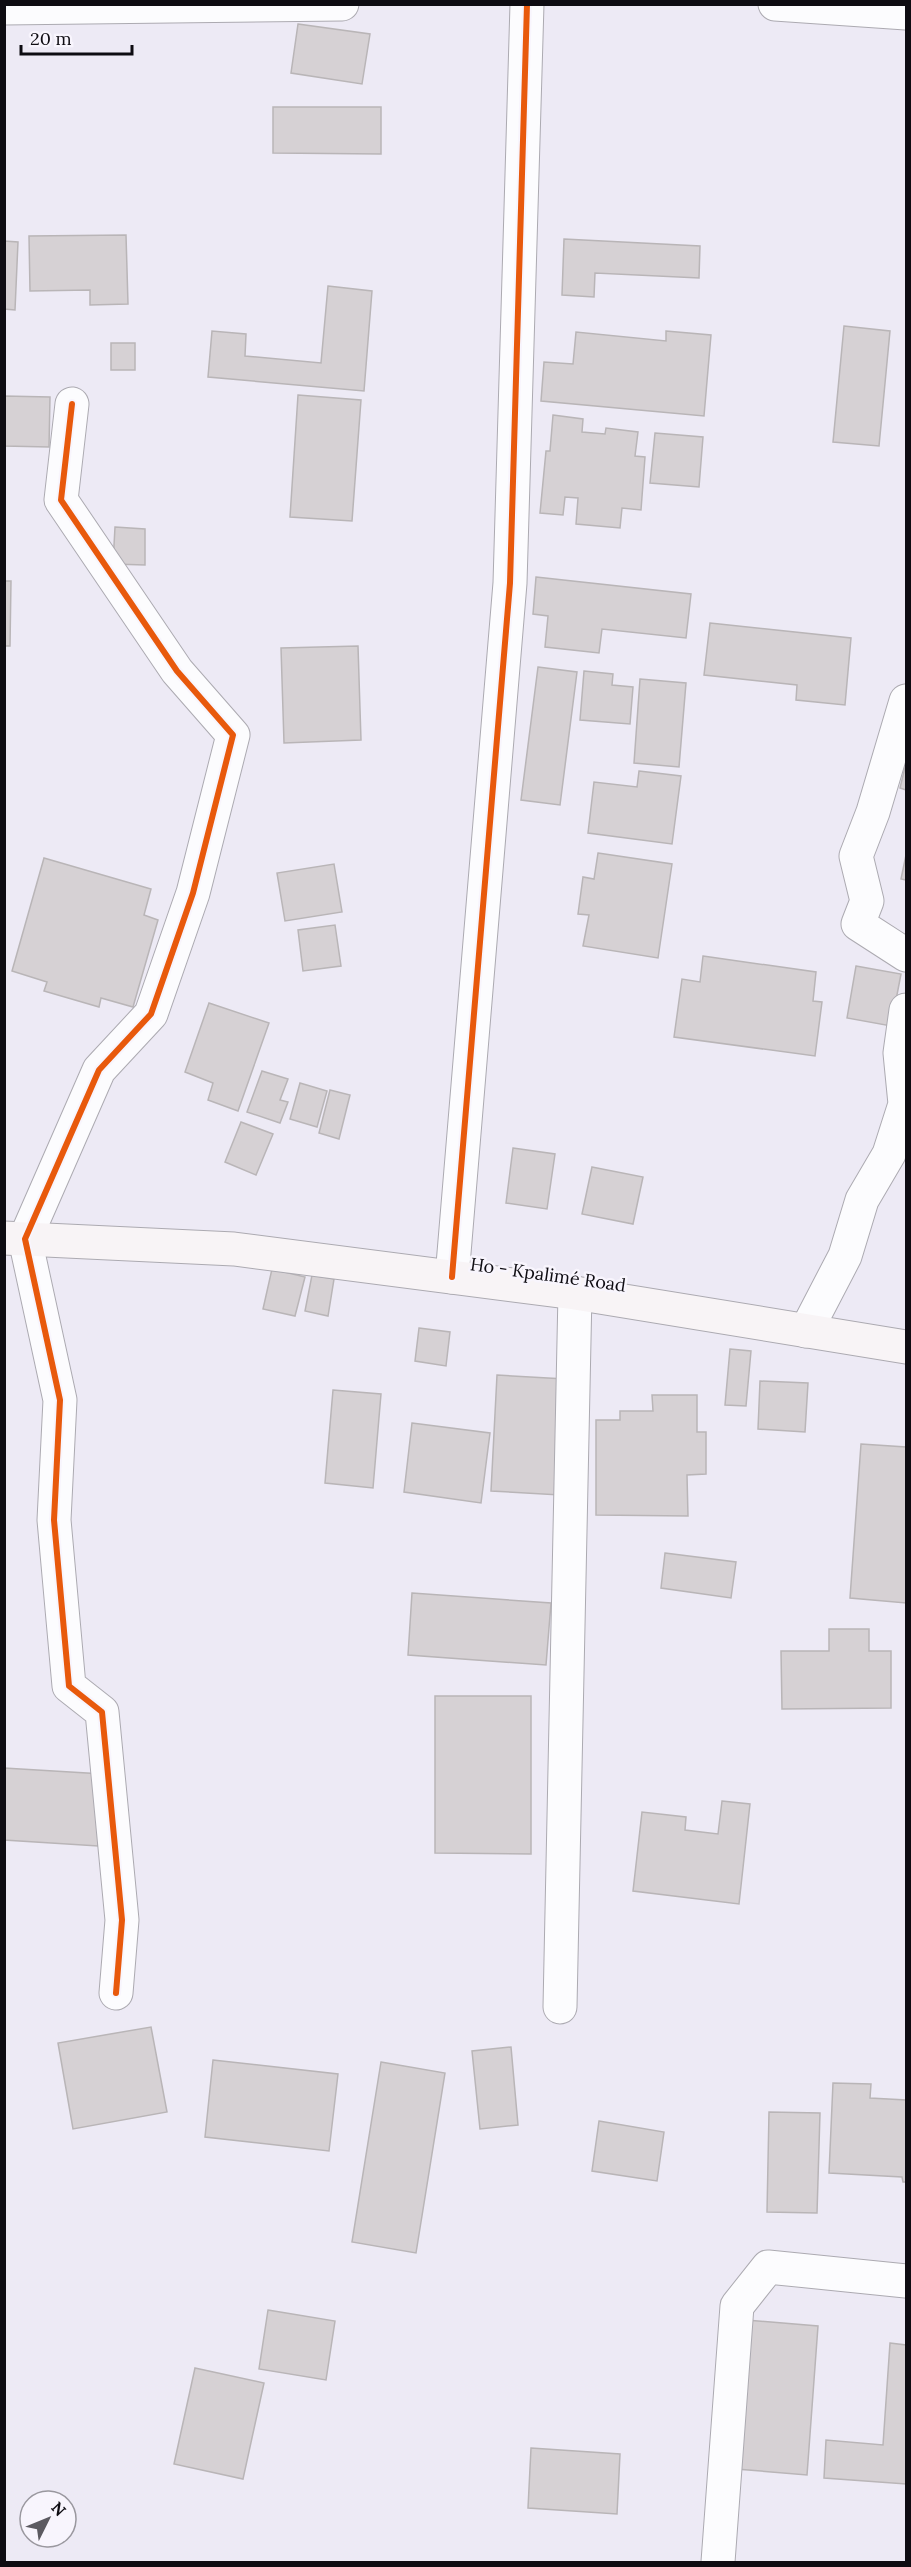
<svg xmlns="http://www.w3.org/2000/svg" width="911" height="2567" font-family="Lora,serif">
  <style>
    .building { fill: #d6d1d4; stroke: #b9b5b7; stroke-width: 1.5 }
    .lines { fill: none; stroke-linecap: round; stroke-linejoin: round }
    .street-casing { stroke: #acaab1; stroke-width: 35 }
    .secondary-casing { stroke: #acaab1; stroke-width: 35 }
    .street { stroke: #fcfcfe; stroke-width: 33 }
    .secondary { stroke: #f8f4f6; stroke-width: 33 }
    .cycleway-casing { stroke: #f8f5fd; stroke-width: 10 }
    .cycleway { stroke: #e8590c; stroke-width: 6 }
    .labels { text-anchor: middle; stroke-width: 5; stroke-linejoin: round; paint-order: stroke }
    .street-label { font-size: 18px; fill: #0e0c12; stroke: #f8f5fd }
  </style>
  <rect width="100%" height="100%" fill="#edeaf5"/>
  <g class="building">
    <polygon points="298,24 370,34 362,84 291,73"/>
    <polygon points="273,107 381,107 381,154 273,153"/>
    <polygon points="126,235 128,304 90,305 90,290 30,291 29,236"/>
    <polygon points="564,239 700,246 699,278 595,273 594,297 562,295"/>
    <polygon points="4,241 18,242 15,310 4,309"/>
    <polygon points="328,286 372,291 364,391 208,377 212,331 246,334 245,356 321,363"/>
    <polygon points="844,326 890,331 879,446 833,442"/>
    <polygon points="666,331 711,335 704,416 541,401 544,362 573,364 576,332 666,341"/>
    <rect x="111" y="343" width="24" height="27"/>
    <polygon points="298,395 361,400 352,521 290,517"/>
    <polygon points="4,396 50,397 49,447 4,446"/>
    <polygon points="553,415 583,419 582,432 605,434 606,428 638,432 635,456 645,457 641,510 622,508 620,528 576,524 578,498 565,497 563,515 540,513 546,451 550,451"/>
    <polygon points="655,433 703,437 699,487 650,483"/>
    <polygon points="115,527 145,529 145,565 113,564"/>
    <polygon points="536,577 691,594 686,638 602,629 599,653 545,647 548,616 533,614"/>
    <polygon points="4,581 11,581 10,646 4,646"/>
    <polygon points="710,623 851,638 845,705 796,700 797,685 704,675"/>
    <polygon points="358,646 361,740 284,743 281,648"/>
    <polygon points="538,667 577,672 560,805 521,800"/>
    <polygon points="584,671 613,674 612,685 633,687 630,724 580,720"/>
    <polygon points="640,679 686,683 679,767 634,763"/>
    <polygon points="906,763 906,790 900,788"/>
    <polygon points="639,771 681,776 672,844 588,833 594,782 637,787"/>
    <polygon points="598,853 672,864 658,958 583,946 589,915 578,914 583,877 594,879"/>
    <polygon points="906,855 906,880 901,879"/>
    <polygon points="44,858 151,889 144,915 158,920 133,1007 101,998 99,1007 44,991 47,982 12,971"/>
    <polygon points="334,864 342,912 285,921 277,873"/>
    <polygon points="335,925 341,966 303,971 298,930"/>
    <polygon points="703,956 816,972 813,1001 822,1002 815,1056 674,1037 682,979 700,982"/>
    <polygon points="856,966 901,974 891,1026 847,1018"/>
    <polygon points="209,1003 269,1023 238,1111 208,1100 213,1083 185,1072"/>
    <polygon points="262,1071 288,1079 280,1100 288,1102 280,1123 247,1112"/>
    <polygon points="300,1083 327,1091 317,1127 290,1119"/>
    <polygon points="330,1090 350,1095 339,1139 319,1133"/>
    <polygon points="241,1122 273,1134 256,1175 225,1162"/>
    <polygon points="513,1148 555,1154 547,1209 506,1203"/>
    <polygon points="592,1167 643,1177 633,1224 582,1214"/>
    <polygon points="272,1269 305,1277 295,1316 263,1309"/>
    <polygon points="312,1275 334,1279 328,1316 305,1311"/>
    <polygon points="419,1328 450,1332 446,1366 415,1361"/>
    <polygon points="730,1349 751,1351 746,1406 725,1405"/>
    <polygon points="497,1375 565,1379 560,1495 491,1491"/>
    <polygon points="760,1381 808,1383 805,1432 758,1429"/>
    <polygon points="333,1390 381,1394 373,1488 325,1483"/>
    <polygon points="652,1395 697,1395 697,1432 706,1432 706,1474 687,1475 688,1516 596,1515 596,1420 620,1420 620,1411 653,1411"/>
    <polygon points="412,1423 490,1433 481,1503 404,1492"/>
    <polygon points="861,1444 906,1447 906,1603 850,1598"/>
    <polygon points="665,1553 736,1562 731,1598 661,1588"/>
    <polygon points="412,1593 551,1603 546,1665 408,1655"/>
    <polygon points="829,1629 869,1629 869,1651 891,1651 891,1708 782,1709 781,1651 829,1651"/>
    <polygon points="435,1696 531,1696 531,1854 435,1853"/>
    <polygon points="4,1768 103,1774 98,1846 4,1840"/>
    <polygon points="722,1801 750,1804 739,1904 633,1891 642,1812 686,1817 685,1830 718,1834"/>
    <polygon points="151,2027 167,2112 73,2129 58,2043"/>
    <polygon points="511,2047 518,2125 480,2129 472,2051"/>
    <polygon points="213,2060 338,2074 329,2151 205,2137"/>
    <polygon points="381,2062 445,2073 416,2253 352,2242"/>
    <polygon points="833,2083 871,2084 870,2098 906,2100 906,2182 903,2182 902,2177 829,2173"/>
    <polygon points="769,2112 820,2113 817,2213 767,2212"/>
    <polygon points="599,2121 664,2132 657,2181 592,2171"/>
    <polygon points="268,2310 335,2321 326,2380 259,2369"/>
    <polygon points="746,2320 818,2326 807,2475 736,2469"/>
    <polygon points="890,2343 906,2345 906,2484 824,2478 826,2440 883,2445"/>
    <polygon points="195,2368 264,2383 243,2479 174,2464"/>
    <polygon points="531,2448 620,2454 617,2514 528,2508"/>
  </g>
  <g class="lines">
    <g class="street-casing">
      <g id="street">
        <polyline points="775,4 906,13"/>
        <polyline points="4,8 342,4"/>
        <polyline points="72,404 61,500 177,671 233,735 193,893 151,1014 99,1070 25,1239 60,1400 54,1520 69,1686 102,1712 122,1920 116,1993"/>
        <polyline points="906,701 873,812 856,856 867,901 858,924 906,955"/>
        <polyline points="452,1277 510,583 527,4"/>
        <polyline points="806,1331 845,1256 862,1200 889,1154 905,1104 900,1053 906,1010"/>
        <polyline points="560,2007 575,1293"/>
        <polyline points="718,2562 737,2306 768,2267 906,2281"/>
      </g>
    </g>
    <g class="secondary-casing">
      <polyline id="secondary" points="4,1238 234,1249 575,1293 906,1347"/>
    </g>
    <use href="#street" class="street"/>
    <use href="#secondary" class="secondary"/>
    <g class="cycleway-casing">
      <g id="cycleway">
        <polyline points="72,404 61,500 177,671 233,735 193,893 151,1014 99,1070 25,1239 60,1400 54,1520 69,1686 102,1712 122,1920 116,1993"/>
        <polyline points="452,1277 510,583 527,4"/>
      </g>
    </g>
    <use href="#cycleway" class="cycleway"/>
  </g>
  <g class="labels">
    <g class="street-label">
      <text transform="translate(548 1275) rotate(8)" y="6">Ho - Kpalimé Road</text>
    </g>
  </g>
  <rect width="911" height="2567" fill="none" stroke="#0e0c12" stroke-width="12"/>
  <g transform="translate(48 2519) rotate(47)"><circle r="28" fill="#f8f5fd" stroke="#9a989f" stroke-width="1.5"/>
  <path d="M0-4.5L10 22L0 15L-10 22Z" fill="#5c5a61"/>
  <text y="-9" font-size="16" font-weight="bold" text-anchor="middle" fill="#0e0c12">N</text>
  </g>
  <path d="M21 45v9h111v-9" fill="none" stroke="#0e0c12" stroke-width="3"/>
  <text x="30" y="45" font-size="18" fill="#0e0c12" stroke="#f8f5fd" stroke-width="4.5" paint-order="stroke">20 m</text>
</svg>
